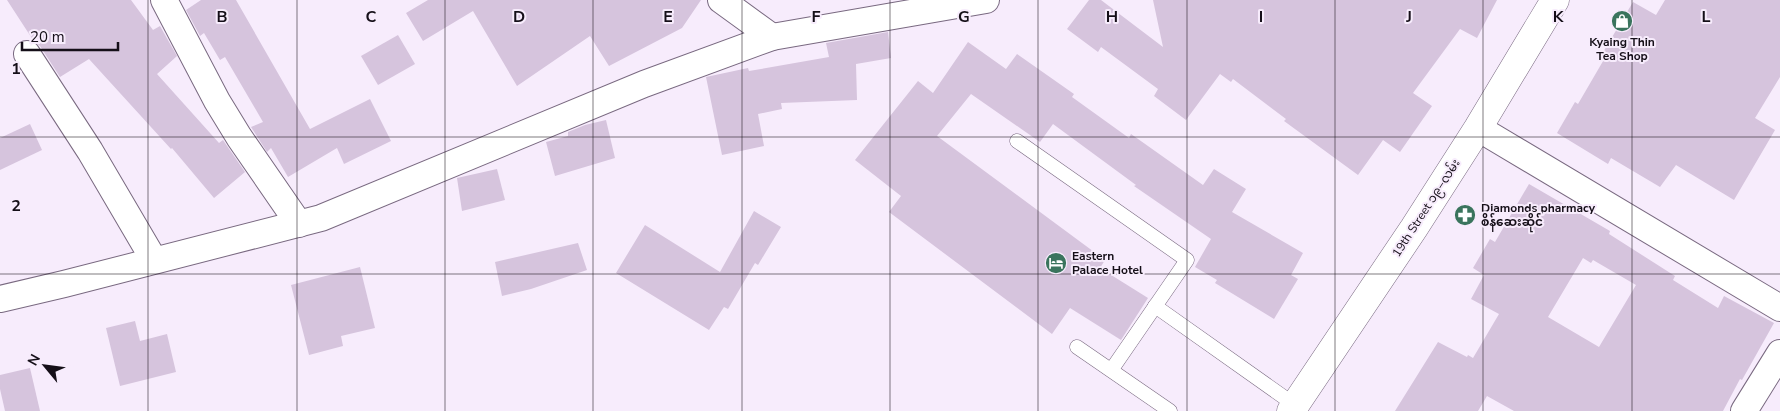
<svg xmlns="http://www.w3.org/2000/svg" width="1780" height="411" font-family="'Nunito Sans','Noto Sans Myanmar',sans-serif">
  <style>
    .building { fill: #d6c4dd; fill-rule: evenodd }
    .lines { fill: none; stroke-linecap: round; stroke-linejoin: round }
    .service-casing { stroke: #796980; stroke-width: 15 }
    .minor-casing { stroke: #796980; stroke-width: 28 }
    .tertiary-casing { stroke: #796980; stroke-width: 29 }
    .service { stroke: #fff; stroke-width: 14 }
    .minor { stroke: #fff; stroke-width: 26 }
    .tertiary { stroke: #fff; stroke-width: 28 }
    .grid { fill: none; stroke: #150f18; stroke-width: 1; stroke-opacity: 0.55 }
    .labels { text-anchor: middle; stroke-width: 4; stroke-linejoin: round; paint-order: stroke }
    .poi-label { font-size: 12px; font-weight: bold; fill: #150f18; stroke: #f7ecfc; text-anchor: start }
    .street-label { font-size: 12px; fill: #150f18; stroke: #f7ecfc }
    .grid-label { font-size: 16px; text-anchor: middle; font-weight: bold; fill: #150f18; stroke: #f7ecfc; stroke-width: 4; stroke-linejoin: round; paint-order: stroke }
  </style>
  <rect width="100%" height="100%" fill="#f7ecfc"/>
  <g class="building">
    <polygon points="7,0 131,0 153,30 160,26 177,56 157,74 219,143 223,140 245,172 214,198 172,148 171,149 89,59 60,77 40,46 33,40"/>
    <polygon points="201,0 236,0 310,129 370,99 391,141 344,164 337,148 288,177 271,148 267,152 251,127 263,122 225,57 220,60 204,33 200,36 186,10"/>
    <polygon points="428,0 701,0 682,28 609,66 590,36 517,86 473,11 423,41 406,13"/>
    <polygon points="1089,0 1101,0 1163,47 1153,0 1497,0 1477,38 1460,29 1413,93 1432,106 1400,152 1383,140 1358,175 1284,121 1286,119 1233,79 1231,82 1220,74 1186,120 1154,96 1158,89 1101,47 1098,52 1067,29"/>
    <polygon points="1665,0 1780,0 1780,77 1755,118 1775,130 1734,200 1676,165 1660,187 1611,158 1608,164 1557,133 1575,102 1578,104 1606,56 1602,54 1633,2 1656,15"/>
    <polygon points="888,32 891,58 856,64 857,100 781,103 782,109 758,114 764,146 722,155 706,77 748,68 749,71 829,57 826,43"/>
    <polygon points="398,35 415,64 378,85 361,56"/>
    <polygon points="968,42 1006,69 1017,54 1074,94 1072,97 1129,138 1131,134 1203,185 1214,169 1246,189 1232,212 1303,253 1291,275 1298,279 1274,319 1215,283 1217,280 1195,267 1211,239 1134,186 1136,185 1053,124 1040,142 971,94 937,136 1105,260 1100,268 1148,298 1121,340 1070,308 1052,334 889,212 901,196 855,160 918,81 933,93"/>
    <polygon points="606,120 615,158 555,176 546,142 568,136 568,132 585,125"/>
    <polygon points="30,124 42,150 0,170 0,138"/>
    <polygon points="497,169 505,200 462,211 457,178"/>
    <path d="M 1529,184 L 1610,231 L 1609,234 L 1675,276 L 1673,280 L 1718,308 L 1724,296 L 1774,323 L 1742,380 L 1740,379 L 1723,411 L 1514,411 L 1487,396 L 1478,411 L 1395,411 L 1438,342 L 1467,357 L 1468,355 L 1473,358 L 1499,314 L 1471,299 L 1484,275 L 1473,268 L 1490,239 L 1495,242 ZM 1583,258 L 1591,263 L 1593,260 L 1636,285 L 1599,347 L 1548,317 Z"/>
    <polygon points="754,211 781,227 758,265 755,263 728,309 724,307 709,330 616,273 645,225 720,272"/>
    <polygon points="578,243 587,270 531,289 502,296 495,262"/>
    <polygon points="360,267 375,328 341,336 343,346 309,355 291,285"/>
    <polygon points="135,321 140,341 167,334 176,372 120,386 106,328"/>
    <polygon points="30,368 40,411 5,411 0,389 0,375"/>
  </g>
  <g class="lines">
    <g class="service-casing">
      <g id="service">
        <polyline points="1017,141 1187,260 1112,369"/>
        <polyline points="1155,306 1295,405"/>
        <polyline points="1077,347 1170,411"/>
      </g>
    </g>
    <g class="minor-casing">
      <g id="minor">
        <polyline points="164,0 217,101 239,137 299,224"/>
        <polyline points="721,0 772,37"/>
        <polyline points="27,54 90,151 154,260"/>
        <polyline points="1478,128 1780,308"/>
        <polyline points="0,299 64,284 321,218 644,84 772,37 986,0"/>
        <polyline points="1744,411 1780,353"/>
      </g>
    </g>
    <g class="tertiary-casing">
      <polyline id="tertiary" points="1291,411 1414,228 1478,128 1555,0"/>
    </g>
    <use href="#service" class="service"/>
    <use href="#minor" class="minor"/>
    <use href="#tertiary" class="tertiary"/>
  </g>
  <path class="grid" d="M 148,0 L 148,411M 297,0 L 297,411M 445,0 L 445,411M 593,0 L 593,411M 742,0 L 742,411M 890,0 L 890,411M 1038,0 L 1038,411M 1187,0 L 1187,411M 1335,0 L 1335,411M 1483,0 L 1483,411M 1632,0 L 1632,411M 0,137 L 1780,137M 0,274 L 1780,274"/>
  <defs>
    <g id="shop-disc" transform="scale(1.125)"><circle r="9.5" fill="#3a745d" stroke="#f7ecfc"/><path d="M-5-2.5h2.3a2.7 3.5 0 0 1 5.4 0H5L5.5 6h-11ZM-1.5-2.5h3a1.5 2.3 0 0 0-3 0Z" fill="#fff"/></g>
    <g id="pharmacy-disc" transform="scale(1.125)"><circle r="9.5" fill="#3a745d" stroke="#f7ecfc"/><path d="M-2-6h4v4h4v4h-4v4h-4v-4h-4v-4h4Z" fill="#fff"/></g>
    <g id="hotel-disc" transform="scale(1.125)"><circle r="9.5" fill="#3a745d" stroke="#f7ecfc"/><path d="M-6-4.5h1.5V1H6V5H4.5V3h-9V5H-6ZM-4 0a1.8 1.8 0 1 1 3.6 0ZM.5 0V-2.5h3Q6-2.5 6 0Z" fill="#fff"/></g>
  </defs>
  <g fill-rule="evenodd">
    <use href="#shop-disc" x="1622" y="21"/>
    <use href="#pharmacy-disc" x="1465" y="215"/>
    <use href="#hotel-disc" x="1056" y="263"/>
  </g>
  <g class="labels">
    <g class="poi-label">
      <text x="1622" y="46" text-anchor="middle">Kyaing Thin<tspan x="1622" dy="14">Tea Shop</tspan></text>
      <text x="1481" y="212">Diamonds pharmacy<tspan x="1481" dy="14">စိန်ဆေးဆိုင်</tspan></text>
      <text x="1072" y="260">Eastern<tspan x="1072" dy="14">Palace Hotel</tspan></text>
    </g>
    <g class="street-label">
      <text transform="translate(1426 208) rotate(-57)" y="4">19th Street ၁၉−လမ်း</text>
    </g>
  </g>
  <g class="grid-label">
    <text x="222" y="22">B</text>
    <text x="371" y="22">C</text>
    <text x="519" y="22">D</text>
    <text x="668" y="22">E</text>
    <text x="816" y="22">F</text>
    <text x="964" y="22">G</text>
    <text x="1112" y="22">H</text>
    <text x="1261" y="22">I</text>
    <text x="1409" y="22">J</text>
    <text x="1558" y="22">K</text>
    <text x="1706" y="22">L</text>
    <text x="16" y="74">1</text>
    <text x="16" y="211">2</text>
  </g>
  <g transform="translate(45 366) rotate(299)" stroke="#f7ecfc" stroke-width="4" paint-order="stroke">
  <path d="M0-4L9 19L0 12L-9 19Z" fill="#150f18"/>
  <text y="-8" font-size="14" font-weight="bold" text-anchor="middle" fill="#150f18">N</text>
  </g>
  <path d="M22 42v8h96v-8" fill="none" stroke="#150f18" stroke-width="2.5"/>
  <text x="30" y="42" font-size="15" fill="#150f18" stroke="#f7ecfc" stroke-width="4" paint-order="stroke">20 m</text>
</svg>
